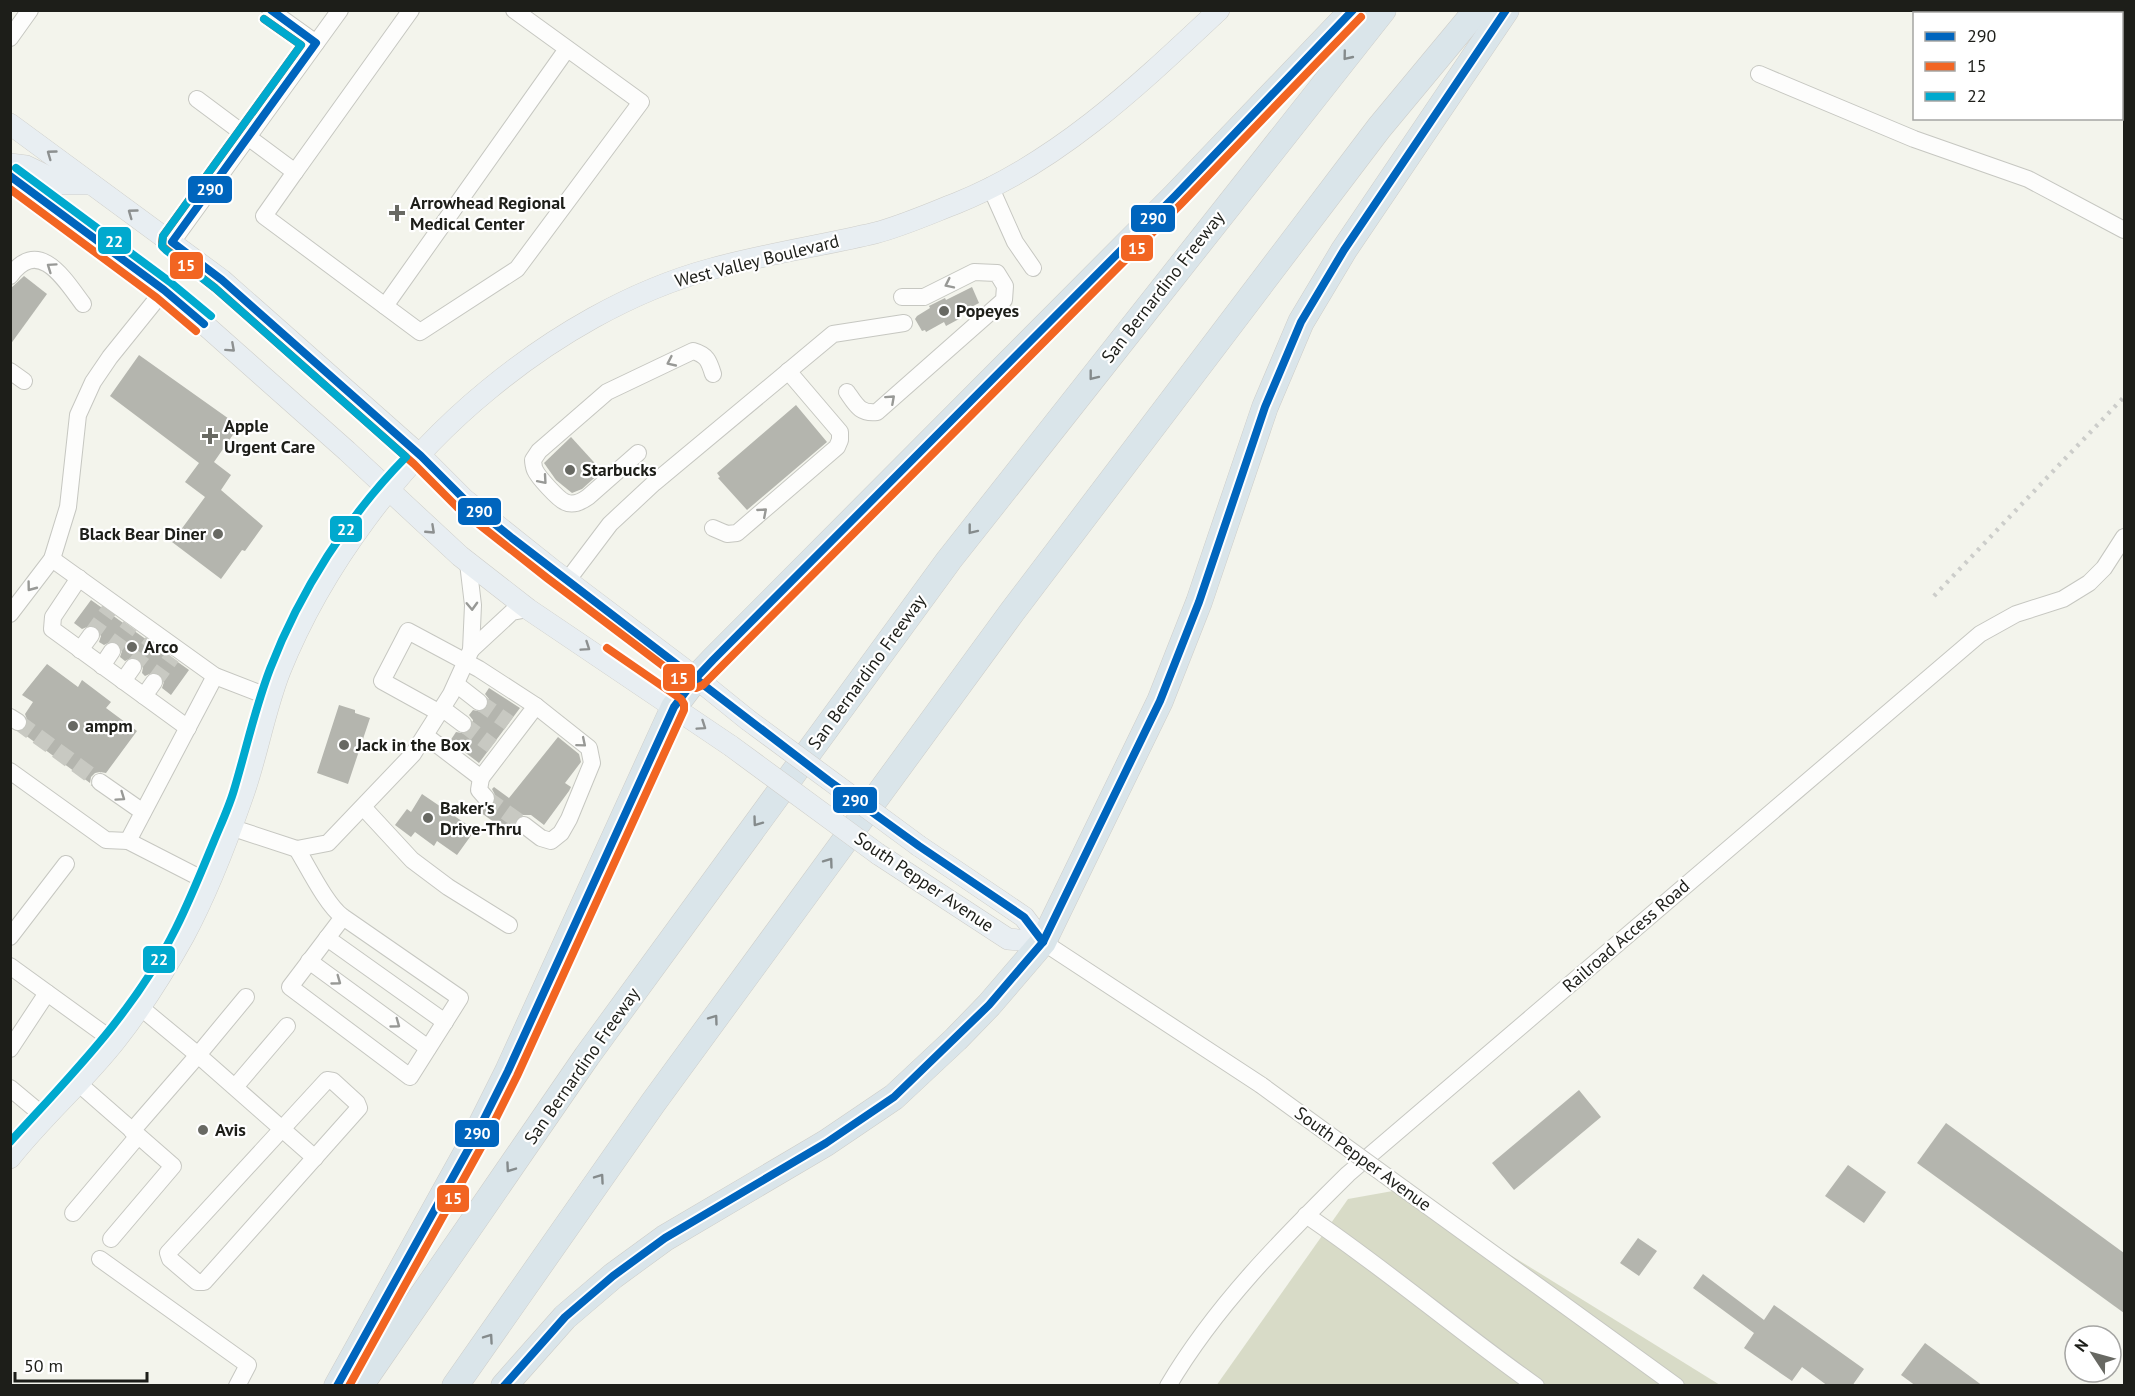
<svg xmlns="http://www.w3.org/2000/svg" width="2135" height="1396" font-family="'PT Sans',sans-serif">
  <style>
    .green { fill: #d8dbc7 }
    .building { fill: #b4b5ae }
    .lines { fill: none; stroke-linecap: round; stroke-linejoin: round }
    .minor-tunnel { stroke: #c8c9c2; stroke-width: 16; stroke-dasharray: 16 8; stroke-linecap: butt }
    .minor-casing { stroke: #c6c7c1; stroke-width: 18 }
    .major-casing { stroke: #cececa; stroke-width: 22 }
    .highway-casing { stroke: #cececa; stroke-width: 27 }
    .minor { stroke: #fdfdfc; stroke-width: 16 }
    .major { stroke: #e8eef2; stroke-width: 21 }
    .highway { stroke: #dae5ea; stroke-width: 26 }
    .rail { stroke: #cccdca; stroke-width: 4.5; stroke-dasharray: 3 6; stroke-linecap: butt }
    .minor-bridge-casing { stroke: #c6c7c1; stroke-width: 18; stroke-linecap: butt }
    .major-bridge-casing { stroke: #cececa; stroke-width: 22; stroke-linecap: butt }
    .minor-bridge { stroke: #fdfdfc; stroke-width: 16 }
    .major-bridge { stroke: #e8eef2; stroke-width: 21 }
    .bus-1-casing { stroke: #fff; stroke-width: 12 }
    .bus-2-casing { stroke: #fff; stroke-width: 12 }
    .bus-3-casing { stroke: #fff; stroke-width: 12 }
    .bus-1 { stroke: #0065bd; stroke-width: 8 }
    .bus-2 { stroke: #f26522; stroke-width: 8 }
    .bus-3 { stroke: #00a9ce; stroke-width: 8 }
    .oneway { stroke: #858b8c }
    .oneway2 { stroke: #8d9090 }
    .oneway3 { stroke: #989996 }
    .poi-dot { fill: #686963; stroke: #fff; stroke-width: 2 }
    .labels { text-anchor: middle; stroke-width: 4.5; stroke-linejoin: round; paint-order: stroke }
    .poi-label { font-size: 18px; font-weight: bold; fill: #1d1e19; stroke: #fff; text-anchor: start }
    .street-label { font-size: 18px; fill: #1d1e19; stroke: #fff }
    .line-badge { stroke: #fff; stroke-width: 2 }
    .badge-label { font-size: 16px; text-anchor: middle; font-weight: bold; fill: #fff }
  </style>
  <rect width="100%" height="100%" fill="#f3f4ec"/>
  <polygon class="green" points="1404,1189 1720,1385 1216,1386 1348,1199"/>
  <g class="building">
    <polygon points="24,276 47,294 10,345 10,289"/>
    <polygon points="972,287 979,303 958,314 959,319 946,326 944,322 926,332 925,330 922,331 915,319 917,316 930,308 929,306 945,298 946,300"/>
    <polygon points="139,355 239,426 214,462 231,475 221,490 263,526 245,551 242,550 221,579 172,542 205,497 185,482 199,463 110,396"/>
    <polygon points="796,405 827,442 747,510 718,478 720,477 717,473"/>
    <polygon points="571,437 602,471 582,489 572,493 556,480 544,463"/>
    <polygon points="91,600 189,670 171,695 162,688 164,682 161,674 154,672 145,676 142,673 143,667 140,659 133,657 125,661 120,657 122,651 118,643 112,641 104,645 99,642 101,636 98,627 92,625 82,629 74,623"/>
    <polygon points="47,664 78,687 82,680 111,702 106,708 137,731 106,773 100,772 95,773 91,777 90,783 21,732 27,727 28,722 25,714 33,702 22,695"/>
    <polygon points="489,688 520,708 479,763 450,741 456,732 467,734 472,730 473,720 469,715 473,710 482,712 488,708 489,699 485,694"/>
    <polygon points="339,705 355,710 355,713 370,718 348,784 317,773"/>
    <polygon points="558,737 579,754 581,762 565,783 571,787 569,791 544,825 531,815 521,815 516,818 514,824 518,833 515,837 477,810 480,806 487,808 493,805 496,797 492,789 494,787 509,798"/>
    <polygon points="422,794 475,830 457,855 437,841 434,846 415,832 411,837 395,825 407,809 411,812"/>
    <polygon points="1579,1090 1601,1117 1514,1190 1492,1163"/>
    <polygon points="1946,1123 2124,1253 2124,1313 1917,1163"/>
    <polygon points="1848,1165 1886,1192 1864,1223 1825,1196"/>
    <polygon points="1638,1238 1657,1251 1639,1276 1620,1263"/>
    <polygon points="1703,1274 1764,1320 1774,1305 1864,1369 1852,1386 1828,1386 1802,1367 1792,1381 1744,1348 1754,1333 1693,1288"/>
    <polygon points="1925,1343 1983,1386 1916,1386 1901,1375"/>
  </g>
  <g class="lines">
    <g class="minor-tunnel">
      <polyline points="91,635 109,610"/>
      <polyline points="112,651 130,626"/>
      <polyline points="133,667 152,642"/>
      <polyline points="154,682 172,657"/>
      <polyline points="479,702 509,723"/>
      <polyline points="18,722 100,782"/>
      <polyline points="463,724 492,746"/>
      <polyline points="486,798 524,825"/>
    </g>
    <g class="minor-casing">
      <g id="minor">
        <polyline points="270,10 316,43"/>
        <polyline points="10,38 30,10"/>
        <polyline points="1759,74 1914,139 2028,179 2124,230"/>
        <polyline points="197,99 295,172 264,216 420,332 517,269 641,102 514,10"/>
        <polyline points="295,172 411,10"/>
        <polyline points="990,186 1015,242 1033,268"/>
        <polyline points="172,242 340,10"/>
        <path d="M 10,276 C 39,236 65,280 83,304"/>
        <polyline points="385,306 567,49"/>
        <polyline points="10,371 24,381"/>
        <path d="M 847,392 C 856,405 860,414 877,412 L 1004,300 L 1005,286 L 997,273 L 974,272 L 924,297 L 902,297"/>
        <path d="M 638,453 L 588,497 C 581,502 573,506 565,502 C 558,499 538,477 535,470 C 534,469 533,461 533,460 L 539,451 L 607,392 L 693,351 C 707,355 709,361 713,374"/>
        <polyline points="713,528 727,534 737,533 837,447 840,440 840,432 788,371"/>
        <polyline points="52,559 215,676 272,698"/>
        <polyline points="79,578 53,617 52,629 188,728"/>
        <polyline points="567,581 610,524 654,483 833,334 904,323"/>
        <polyline points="10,614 52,559 68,507 78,415 93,382 110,357 164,290"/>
        <polyline points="80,650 91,635"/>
        <polyline points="471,650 512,612 528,609"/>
        <polyline points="102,666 112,651"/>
        <polyline points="123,681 133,667"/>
        <polyline points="456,684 479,702"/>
        <polyline points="144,696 154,682"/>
        <polyline points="443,709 463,724"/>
        <polyline points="10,717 18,722"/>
        <polyline points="426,736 481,778 536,706 479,669 408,631 382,681 440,713"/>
        <polyline points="10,771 106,840 128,841 208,882"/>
        <polyline points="481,778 479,790 486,798"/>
        <polyline points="100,782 143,812"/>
        <polyline points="363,807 412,860 448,887 509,925"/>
        <polyline points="524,825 541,838 551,841 561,833 569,819 592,763 589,748 536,706"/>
        <polyline points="230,827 297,849 328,843 413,754 451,694 471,650 473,605 468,563"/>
        <polyline points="128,841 215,676"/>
        <path d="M 297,849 C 308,867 327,906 343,917 L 460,998 L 410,1077 L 290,987 L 343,917"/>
        <polyline points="10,937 66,864"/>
        <polyline points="327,938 445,1022"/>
        <polyline points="1043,942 1261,1085"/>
        <polyline points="309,961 428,1048"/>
        <polyline points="10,966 115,1042"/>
        <polyline points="246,997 198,1055 315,1158"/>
        <polyline points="10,1049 47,993"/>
        <polygon points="327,1080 333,1081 357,1103 359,1108 204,1282 197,1282 170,1259 168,1253"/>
        <polyline points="78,1083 173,1166 111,1239"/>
        <polyline points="235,1087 287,1026"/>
        <polyline points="10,1088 46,1118"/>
        <polyline points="132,1131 198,1055 140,1007"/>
        <polyline points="1404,1189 1676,1386"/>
        <polyline points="73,1213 138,1136"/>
        <path d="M 1306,1215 C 1386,1269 1458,1331 1536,1386"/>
        <polyline points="100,1259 248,1365 237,1386"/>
        <path d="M 1168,1386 C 1216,1305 1282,1239 1348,1174 L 1980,634 L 2016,614 L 2063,599 L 2089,583 L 2104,568 L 2124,537"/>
      </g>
    </g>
    <g class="major-casing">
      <g id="major">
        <polyline points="10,124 222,280 421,456 464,499 553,570 696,678 748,720"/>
        <polyline points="10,164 26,166 63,184 91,184"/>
        <polyline points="10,176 187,309 347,451 460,556 528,609 731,746"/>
        <polyline points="919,846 1024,917 1043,942"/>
        <polyline points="878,854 1008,939 1043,942"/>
        <path d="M 10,1158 C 43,1116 84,1081 116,1040 C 142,1007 164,972 184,936 C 207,893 226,844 242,798 C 257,757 264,712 280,671 C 322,566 400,462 488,390 C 552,337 630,291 711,269 C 765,254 820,246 875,233 C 902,226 931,213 957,203 C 1059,162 1140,84 1219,10"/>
      </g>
    </g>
    <g class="highway-casing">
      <g id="highway">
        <polyline points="337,1386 474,1139 508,1071 674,707 696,678 713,660 1175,196 1353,10"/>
        <polyline points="360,1386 587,1056 949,560 1383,10"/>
        <polyline points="455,1386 653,1103 1012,612 1379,128 1477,10"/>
        <polyline points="504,1386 565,1317 613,1276 665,1238 826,1143 894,1097 956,1039 989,1005 1043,942 1160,701 1199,602 1265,407 1301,322 1344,250 1506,10"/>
      </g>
    </g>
    <use href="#minor" class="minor"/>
    <use href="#major" class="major"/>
    <use href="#highway" class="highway"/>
    <polyline class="rail" points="1934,596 2124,397"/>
    <g class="minor-bridge-casing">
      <polyline id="minor-bridge" points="1261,1085 1404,1189"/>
    </g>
    <g class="major-bridge-casing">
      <g id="major-bridge">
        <polyline points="748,720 919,846"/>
        <polyline points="731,746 878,854"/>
      </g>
    </g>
    <use href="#minor-bridge" class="minor-bridge"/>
    <use href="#major-bridge" class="major-bridge"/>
    <g class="bus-1-casing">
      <g id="bus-1">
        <polyline points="271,10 316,43 172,242 222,280 421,456 464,499 512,538 829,781 919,846 1024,917 1043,942"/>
        <polyline points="10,176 164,290 204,324"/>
        <polyline points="337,1386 474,1139 508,1071 674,707 696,678 713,660 1175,196 1353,10"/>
        <polyline points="504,1386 565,1317 613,1276 665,1238 826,1143 894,1097 989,1005 1043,942 1160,701 1199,602 1265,407 1301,322 1344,250 1506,10"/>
      </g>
    </g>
    <g class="bus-2-casing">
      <g id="bus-2">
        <polyline points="264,19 301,45 163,236 162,242 163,247 215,288 414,464 457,507 547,578 690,686 696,688 703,685 1182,203 1361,17"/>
        <polyline points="10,189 157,298 196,331"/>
        <polyline points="349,1386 483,1144 517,1076 684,710 684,704 681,699 607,648"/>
      </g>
    </g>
    <g class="bus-3-casing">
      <g id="bus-3">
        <polyline points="16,168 170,282 211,316"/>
        <path d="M 10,1142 C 71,1075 136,1010 176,928 C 190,900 202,870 214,841 C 221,824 229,807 234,790 C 246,750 255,708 270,669 C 300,591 348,516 406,457 L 215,288 L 166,250 L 162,246 L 163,236 L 301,45 L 264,19"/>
      </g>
    </g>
    <use href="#bus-1" class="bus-1"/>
    <use href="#bus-2" class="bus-2"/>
    <use href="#bus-3" class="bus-3"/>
  </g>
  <defs><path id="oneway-chevron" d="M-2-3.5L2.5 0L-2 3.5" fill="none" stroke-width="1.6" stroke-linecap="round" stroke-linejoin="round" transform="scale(1.5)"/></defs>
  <g class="oneway">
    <use href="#oneway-chevron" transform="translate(1347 56) rotate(129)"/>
    <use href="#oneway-chevron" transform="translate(1093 376) rotate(128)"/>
    <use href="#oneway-chevron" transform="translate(972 530) rotate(128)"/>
    <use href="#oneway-chevron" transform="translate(757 822) rotate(126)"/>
    <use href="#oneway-chevron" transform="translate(829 862) rotate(-54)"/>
    <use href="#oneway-chevron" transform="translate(714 1019) rotate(-54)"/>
    <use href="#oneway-chevron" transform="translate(510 1168) rotate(125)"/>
    <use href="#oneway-chevron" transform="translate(600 1178) rotate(-55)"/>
    <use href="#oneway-chevron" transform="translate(489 1338) rotate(-55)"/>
  </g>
  <g class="oneway2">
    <use href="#oneway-chevron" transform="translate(51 154) rotate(-144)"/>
    <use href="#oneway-chevron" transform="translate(132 213) rotate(-144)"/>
    <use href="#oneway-chevron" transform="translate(231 348) rotate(42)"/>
    <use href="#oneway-chevron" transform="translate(431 530) rotate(43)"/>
    <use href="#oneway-chevron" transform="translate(586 647) rotate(34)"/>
    <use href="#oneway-chevron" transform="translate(702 726) rotate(34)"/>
  </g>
  <g class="oneway3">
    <use href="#oneway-chevron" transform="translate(51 267) rotate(-145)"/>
    <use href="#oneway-chevron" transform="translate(949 284) rotate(154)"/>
    <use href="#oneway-chevron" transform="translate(671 362) rotate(155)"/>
    <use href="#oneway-chevron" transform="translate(891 399) rotate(-42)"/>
    <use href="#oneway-chevron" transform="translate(543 480) rotate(49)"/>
    <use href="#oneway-chevron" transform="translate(763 512) rotate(-41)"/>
    <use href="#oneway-chevron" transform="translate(31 587) rotate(127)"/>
    <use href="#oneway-chevron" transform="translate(472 606) rotate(88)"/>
    <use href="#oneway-chevron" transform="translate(582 743) rotate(40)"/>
    <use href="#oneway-chevron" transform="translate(121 797) rotate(35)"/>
    <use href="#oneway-chevron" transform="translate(337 981) rotate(36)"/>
    <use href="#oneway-chevron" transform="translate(396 1024) rotate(36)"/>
  </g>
  <g class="poi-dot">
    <path d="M394 204h6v6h6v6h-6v6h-6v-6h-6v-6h6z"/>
    <circle cx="944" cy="311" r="6"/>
    <path d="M207 427h6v6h6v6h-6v6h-6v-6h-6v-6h6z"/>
    <circle cx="570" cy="470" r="6"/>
    <circle cx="218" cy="534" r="6"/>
    <circle cx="132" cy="647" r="6"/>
    <circle cx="73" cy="726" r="6"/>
    <circle cx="344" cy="745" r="6"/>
    <circle cx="428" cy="818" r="6"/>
    <circle cx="203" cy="1130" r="6"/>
  </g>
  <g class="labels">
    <g class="poi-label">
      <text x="410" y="209">Arrowhead Regional<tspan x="410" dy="21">Medical Center</tspan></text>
      <text x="956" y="317">Popeyes</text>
      <text x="224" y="432">Apple<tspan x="224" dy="21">Urgent Care</tspan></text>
      <text x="582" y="476">Starbucks</text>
      <text x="206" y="540" text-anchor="end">Black Bear Diner</text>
      <text x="144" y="653">Arco</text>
      <text x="85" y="732">ampm</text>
      <text x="356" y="751">Jack in the Box</text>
      <text x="440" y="814">Baker's<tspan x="440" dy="21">Drive-Thru</tspan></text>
      <text x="215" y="1136">Avis</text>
    </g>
    <g class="street-label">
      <text transform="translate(757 261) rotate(-14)" y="6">West Valley Boulevard</text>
      <text transform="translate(1163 287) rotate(-52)" y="6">San Bernardino Freeway</text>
      <text transform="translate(867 672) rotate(-54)" y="6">San Bernardino Freeway</text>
      <text transform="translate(924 882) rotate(34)" y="6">South Pepper Avenue</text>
      <text transform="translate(1626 936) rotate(-41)" y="6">Railroad Access Road</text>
      <text transform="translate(582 1066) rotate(-55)" y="6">San Bernardino Freeway</text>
      <text transform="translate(1363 1159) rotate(36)" y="6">South Pepper Avenue</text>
    </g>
  </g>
  <g class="line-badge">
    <rect x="187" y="175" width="46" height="29" rx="6" fill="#0065bd"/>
    <rect x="1130" y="204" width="46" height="29" rx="6" fill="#0065bd"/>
    <rect x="97" y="226" width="35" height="29" rx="6" fill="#00a9ce"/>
    <rect x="1120" y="234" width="34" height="28" rx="6" fill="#f26522"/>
    <rect x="169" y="251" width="35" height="29" rx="6" fill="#f26522"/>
    <rect x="457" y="497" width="45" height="29" rx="6" fill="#0065bd"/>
    <rect x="329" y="515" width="34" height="28" rx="6" fill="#00a9ce"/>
    <rect x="662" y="663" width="34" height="29" rx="6" fill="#f26522"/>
    <rect x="832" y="786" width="46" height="28" rx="6" fill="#0065bd"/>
    <rect x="142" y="945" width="34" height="29" rx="6" fill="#00a9ce"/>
    <rect x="454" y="1119" width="46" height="29" rx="6" fill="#0065bd"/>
    <rect x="436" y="1184" width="34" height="29" rx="6" fill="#f26522"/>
  </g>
  <g class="badge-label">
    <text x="210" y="195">290</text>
    <text x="1153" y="224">290</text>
    <text x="114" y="247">22</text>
    <text x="1137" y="254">15</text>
    <text x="186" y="271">15</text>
    <text x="479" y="517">290</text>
    <text x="346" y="535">22</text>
    <text x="679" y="684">15</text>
    <text x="855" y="806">290</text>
    <text x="159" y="965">22</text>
    <text x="477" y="1139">290</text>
    <text x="453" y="1204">15</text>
  </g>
  <rect width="2135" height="1396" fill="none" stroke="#1d1e19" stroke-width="24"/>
  <rect x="1913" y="12" width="210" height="108" fill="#ffffff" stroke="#a5a5a3" stroke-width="1.5"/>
  <rect x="1925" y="32" width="30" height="9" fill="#0065bd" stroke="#a5a5a3" stroke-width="1.5"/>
  <text x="1967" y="42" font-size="18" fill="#1d1e19">290</text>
  <rect x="1925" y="62" width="30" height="9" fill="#f26522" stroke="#a5a5a3" stroke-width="1.5"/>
  <text x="1967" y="72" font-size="18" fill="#1d1e19">15</text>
  <rect x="1925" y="92" width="30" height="9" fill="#00a9ce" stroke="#a5a5a3" stroke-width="1.5"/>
  <text x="1967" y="102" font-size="18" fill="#1d1e19">22</text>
  <g transform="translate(2093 1354) rotate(306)"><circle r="28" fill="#ffffff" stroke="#a5a5a3" stroke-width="1.5"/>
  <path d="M0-4.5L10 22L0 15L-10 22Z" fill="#686963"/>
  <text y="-9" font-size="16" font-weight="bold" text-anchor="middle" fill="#1d1e19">N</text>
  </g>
  <path d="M15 1372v9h132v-9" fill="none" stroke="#1d1e19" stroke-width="3"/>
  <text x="24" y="1372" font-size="18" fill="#1d1e19" stroke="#ffffff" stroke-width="4.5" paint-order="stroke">50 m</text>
</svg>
